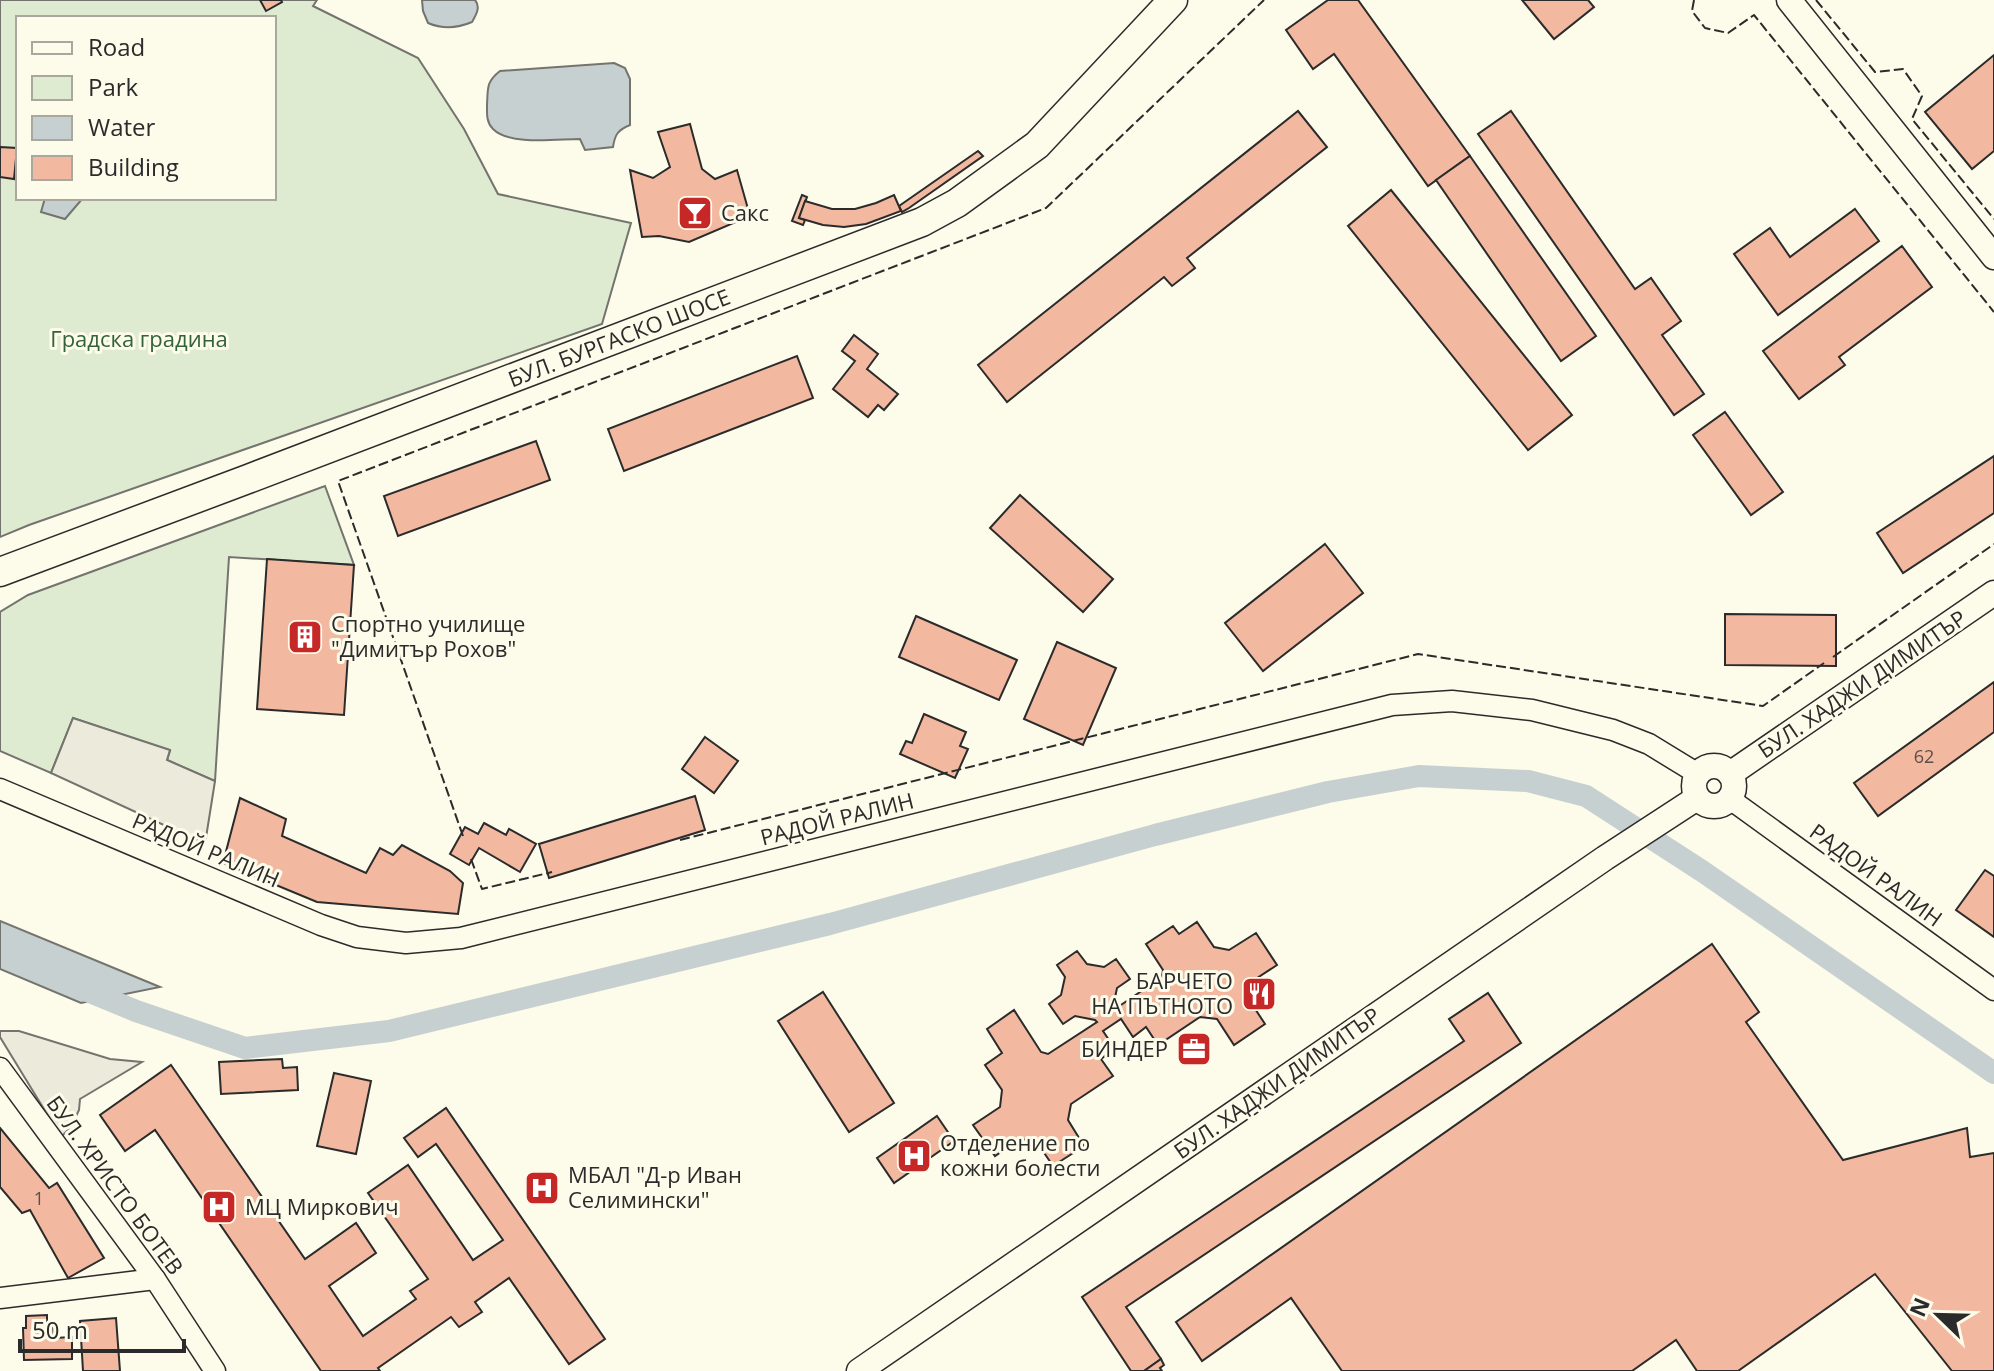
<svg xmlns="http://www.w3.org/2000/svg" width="1994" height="1371" font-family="'Open Sans',sans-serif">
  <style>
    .green { fill: #deebd1; stroke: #74746e; stroke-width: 2; fill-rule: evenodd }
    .parking { fill: #eceadb; stroke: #74746e; stroke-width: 2 }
    .water { fill: #c7d0d0; stroke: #74746e; stroke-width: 2 }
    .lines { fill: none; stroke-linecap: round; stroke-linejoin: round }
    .canal { stroke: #c7d0d0; stroke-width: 22 }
    .building { fill: #f2b8a0; stroke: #2b2b2b; stroke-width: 2 }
    .minor-casing { stroke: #2b2b2b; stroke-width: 23 }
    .tertiary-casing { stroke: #2b2b2b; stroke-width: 27 }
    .secondary-casing { stroke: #2b2b2b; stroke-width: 31 }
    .minor { stroke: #fdfbea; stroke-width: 20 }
    .tertiary { stroke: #fdfbea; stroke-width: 24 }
    .secondary { stroke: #fdfbea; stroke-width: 28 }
    .fence { stroke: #2b2b2b; stroke-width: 2; stroke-dasharray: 10 4; stroke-linecap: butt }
    .labels { text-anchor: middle; stroke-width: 6; stroke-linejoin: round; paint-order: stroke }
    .number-label { font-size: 18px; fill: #5d4e48 }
    .poi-label { font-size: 22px; fill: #2b2b2b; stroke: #fdfbea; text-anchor: start }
    .street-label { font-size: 22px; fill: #2b2b2b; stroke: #fdfbea }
    .park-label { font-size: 22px; fill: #34623c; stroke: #fdfbea }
  </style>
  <rect width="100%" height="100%" fill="#fdfbea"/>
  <g class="green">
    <path d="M 0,0 L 317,0 L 313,6 L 418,58 L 464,129 L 498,194 L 631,223 L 602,324 L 29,525 L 0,537 ZM 18,18 L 274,18 L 274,198 L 18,198 Z"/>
    <polygon points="325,486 354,565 229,557 215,781 167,760 170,751 73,718 51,773 0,751 0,612 28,595"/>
  </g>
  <g class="parking">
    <polygon points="73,718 170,750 167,760 215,781 205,844 51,773"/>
    <polygon points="0,1031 19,1031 110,1059 142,1062 80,1099 79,1110 71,1127 61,1137 0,1037"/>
  </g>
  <g class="water">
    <path d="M 422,0 L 475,0 C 481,7 476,15 472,22 C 458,28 442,29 428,23 L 423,11 Z"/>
    <path d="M 614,63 L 625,68 L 630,79 L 630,125 C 618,130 615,134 613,147 L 585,150 L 580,139 C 557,139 510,146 493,129 C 486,122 487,113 487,105 C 488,88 486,82 500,71 Z"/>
    <polygon points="45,198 83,198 65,219 41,212"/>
    <polygon points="0,921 160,987 81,1003 0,969"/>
  </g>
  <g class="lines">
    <polyline class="canal" points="78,987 136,1011 245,1048 389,1031 830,924 1155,835 1328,792 1419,776 1528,781 1586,796 1702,871 1994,1073"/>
  </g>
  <g class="building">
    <polygon points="260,0 281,0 282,2 266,11"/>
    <polygon points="1328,0 1358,0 1470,156 1428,186 1334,54 1313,69 1286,30"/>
    <polygon points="1522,0 1588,0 1594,7 1554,39"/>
    <polygon points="1994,55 1994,151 1972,169 1925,112"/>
    <polygon points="1298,111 1327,147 1187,258 1195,268 1172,286 1164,277 1007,402 978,365"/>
    <polygon points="1511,111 1635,289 1651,278 1681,321 1662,335 1704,394 1674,415 1478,134"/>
    <polygon points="690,124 702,169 715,179 737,170 750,216 689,242 659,236 642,237 630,170 653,178 670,167 658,132"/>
    <polygon points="18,144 18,179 14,179"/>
    <polygon points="0,147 17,148 14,179 0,177"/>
    <polygon points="978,151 983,156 909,208 902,212 899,206"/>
    <polygon points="1470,156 1596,336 1561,361 1436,180"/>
    <polygon points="1391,190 1572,415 1528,450 1348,226"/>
    <polygon points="802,195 807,197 799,218 805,220 803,225 792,221"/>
    <polygon points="894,195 901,211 866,224 844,227 823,225 799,218 805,201 832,209 855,209 876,203"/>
    <polygon points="1855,209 1879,241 1778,315 1734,254 1770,228 1790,257"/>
    <polygon points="1902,246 1932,287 1839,357 1845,365 1799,399 1763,351"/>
    <polygon points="854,335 878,354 867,369 898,394 884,410 878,405 868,417 833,389 855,361 842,351"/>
    <polygon points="797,356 813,398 624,471 608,429"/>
    <polygon points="1725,412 1783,492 1751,515 1693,435"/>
    <polygon points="536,441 550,480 398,536 384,496"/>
    <polygon points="1994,456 1994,513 1903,573 1877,533"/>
    <polygon points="1020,495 1113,579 1083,612 990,528"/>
    <polygon points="1325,544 1363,593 1263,671 1225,623"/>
    <polygon points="267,559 354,565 344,715 257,709"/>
    <polygon points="1725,614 1836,615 1836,666 1725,665"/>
    <polygon points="916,616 1017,660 999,700 899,657"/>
    <polygon points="1057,642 1116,668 1083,745 1024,719"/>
    <polygon points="1994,682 1994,732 1878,816 1854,783"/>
    <polygon points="924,714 966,732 960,746 968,749 955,778 900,754 906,741 912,743"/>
    <polygon points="705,737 738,761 714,793 682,769"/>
    <polygon points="695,796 705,830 549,878 539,844"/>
    <polygon points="240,798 286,819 282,836 366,873 380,848 393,855 402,845 450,871 463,883 458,914 317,902 223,863"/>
    <polygon points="484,823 506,835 509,829 536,844 520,872 479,848 469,865 450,854 465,827 478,834"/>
    <polygon points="1985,870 1994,876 1994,937 1956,910"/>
    <polygon points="1197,922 1214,947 1229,950 1256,933 1277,965 1251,982 1248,998 1265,1024 1234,1045 1217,1019 1200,1017 1158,1045 1146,1027 1133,1037 1121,1019 1103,1031 1115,1049 1101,1059 1113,1076 1071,1104 1068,1120 1084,1146 1053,1166 1036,1141 1020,1139 995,1156 973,1125 1000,1107 1002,1090 985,1065 1002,1053 987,1029 1014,1010 1041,1052 1048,1054 1097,1022 1095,1020 1075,1016 1063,1024 1049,1004 1061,995 1065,977 1057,965 1077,951 1087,964 1104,967 1116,959 1130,979 1117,988 1113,1007 1115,1009 1162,977 1163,970 1146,944 1173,926 1179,934"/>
    <polygon points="1712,944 1759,1012 1746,1022 1843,1160 1967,1128 1970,1157 1994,1153 1994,1371 1952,1371 1875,1274 1738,1371 1697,1371 1676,1340 1632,1371 1342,1371 1291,1298 1202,1361 1176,1322"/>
    <polygon points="823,992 894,1103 849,1132 778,1021"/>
    <polygon points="1488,993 1521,1043 1126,1307 1161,1359 1144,1371 1131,1371 1082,1297 1464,1041 1449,1019"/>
    <polygon points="282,1059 283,1068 297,1067 298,1090 221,1094 219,1062"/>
    <polygon points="171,1065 305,1259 356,1223 376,1253 329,1286 363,1336 416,1299 410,1291 428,1279 368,1193 408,1165 473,1260 503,1240 436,1144 418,1157 404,1138 446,1108 605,1339 569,1364 509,1278 475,1302 482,1312 459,1327 451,1317 378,1368 380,1371 321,1371 155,1130 125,1151 100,1115"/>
    <polygon points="334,1073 371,1081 356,1154 317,1146"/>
    <polygon points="937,1116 954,1141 894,1183 877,1158"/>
    <polygon points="0,1128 49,1188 57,1183 104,1258 68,1278 30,1210 22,1213 0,1187"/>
    <polygon points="47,1315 47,1323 53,1323 54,1338 72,1337 72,1359 24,1360 23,1328 26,1328 26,1316"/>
    <polygon points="116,1318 120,1371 83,1371 80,1321"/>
    <polygon points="1161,1359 1164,1365 1160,1368 1162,1371 1144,1371"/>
  </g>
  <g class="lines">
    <g class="minor-casing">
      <g id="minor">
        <polyline points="0,789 321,925 357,937 406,943 461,938 1392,705 1452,701 1532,710 1613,730 1649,744 1698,774"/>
        <polyline points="1730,799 1994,990"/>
        <polyline points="0,1068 155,1279 215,1371"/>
        <polyline points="0,1298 155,1279"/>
      </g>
    </g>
    <g class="tertiary-casing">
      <g id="tertiary">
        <polyline points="1789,0 1994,257"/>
        <circle cx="1714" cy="786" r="20"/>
        <polyline points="1730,774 1994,593"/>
        <polyline points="859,1371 1605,858 1697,798"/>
      </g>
    </g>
    <g class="secondary-casing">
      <polyline id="secondary" points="0,572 248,479 922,222 957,203 1037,145 1173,0"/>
    </g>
    <use href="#minor" class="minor"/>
    <use href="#tertiary" class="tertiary"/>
    <use href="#secondary" class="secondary"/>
    <g class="fence">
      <polyline points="1694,0 1692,11 1705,28 1728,33 1754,15 1994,312"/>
      <polyline points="1816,0 1875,72 1903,69 1922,96 1912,119 1994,219"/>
      <polyline points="1833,657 1994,544"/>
      <polyline points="463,836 338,481 1046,208 1264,0"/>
      <polyline points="680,840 1418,654 1763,706 1824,663"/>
      <polyline points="471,859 482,889 552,872"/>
    </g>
  </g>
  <defs>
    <g id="bar-square" transform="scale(1.8)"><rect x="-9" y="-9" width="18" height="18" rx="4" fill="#c62828" stroke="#fdfbea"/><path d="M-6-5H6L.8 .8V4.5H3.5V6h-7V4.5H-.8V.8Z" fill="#fff"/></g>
    <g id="building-square" transform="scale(1.8)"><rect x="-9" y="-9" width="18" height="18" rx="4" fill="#c62828" stroke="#fdfbea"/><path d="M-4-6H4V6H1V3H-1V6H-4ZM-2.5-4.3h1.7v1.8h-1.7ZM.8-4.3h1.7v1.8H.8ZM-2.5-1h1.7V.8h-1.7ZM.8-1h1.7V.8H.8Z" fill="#fff"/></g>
    <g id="restaurant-square" transform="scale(1.8)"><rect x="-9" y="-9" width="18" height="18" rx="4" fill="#c62828" stroke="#fdfbea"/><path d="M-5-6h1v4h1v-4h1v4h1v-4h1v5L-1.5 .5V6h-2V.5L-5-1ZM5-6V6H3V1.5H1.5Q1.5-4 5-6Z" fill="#fff"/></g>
    <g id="office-square" transform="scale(1.8)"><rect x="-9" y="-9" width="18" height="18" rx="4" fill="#c62828" stroke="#fdfbea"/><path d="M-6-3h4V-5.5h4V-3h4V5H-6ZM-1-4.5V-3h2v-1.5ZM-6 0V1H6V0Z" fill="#fff"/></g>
    <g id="hospital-square" transform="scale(1.8)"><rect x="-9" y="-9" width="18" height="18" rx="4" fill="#c62828" stroke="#fdfbea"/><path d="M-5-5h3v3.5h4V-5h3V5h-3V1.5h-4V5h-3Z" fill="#fff"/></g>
  </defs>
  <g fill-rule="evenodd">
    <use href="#bar-square" x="695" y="213"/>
    <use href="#building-square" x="305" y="637"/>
    <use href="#restaurant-square" x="1259" y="994"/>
    <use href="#office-square" x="1194" y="1049"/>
    <use href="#hospital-square" x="914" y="1156"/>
    <use href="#hospital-square" x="542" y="1188"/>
    <use href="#hospital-square" x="219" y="1207"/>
  </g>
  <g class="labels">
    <g class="number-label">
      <text x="1924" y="763">62</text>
      <text x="39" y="1205">1</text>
    </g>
    <g class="poi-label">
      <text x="721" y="221">Сакс</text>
      <text x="331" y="632">Спортно училище<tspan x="331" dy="25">"Димитър Рохов"</tspan></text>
      <text x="1233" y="989" text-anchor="end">БАРЧЕТО<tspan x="1233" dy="25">НА ПЪТНОТО</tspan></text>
      <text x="1168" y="1057" text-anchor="end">БИНДЕР</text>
      <text x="940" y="1151">Отделение по<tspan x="940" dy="25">кожни болести</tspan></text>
      <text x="568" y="1183">МБАЛ "Д-р Иван<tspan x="568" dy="25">Селимински"</tspan></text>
      <text x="245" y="1215">МЦ Миркович</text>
    </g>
    <g class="street-label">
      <text transform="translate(619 338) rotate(-21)" y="8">БУЛ. БУРГАСКО ШОСЕ</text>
      <text transform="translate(1862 684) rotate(-34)" y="8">БУЛ. ХАДЖИ ДИМИТЪР</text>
      <text transform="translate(837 819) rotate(-14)" y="8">РАДОЙ РАЛИН</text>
      <text transform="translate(206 850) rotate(23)" y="8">РАДОЙ РАЛИН</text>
      <text transform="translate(1876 875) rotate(36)" y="8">РАДОЙ РАЛИН</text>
      <text transform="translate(1277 1083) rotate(-35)" y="8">БУЛ. ХАДЖИ ДИМИТЪР</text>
      <text transform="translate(115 1185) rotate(54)" y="8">БУЛ. ХРИСТО БОТЕВ</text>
    </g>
    <g class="park-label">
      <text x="139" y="347">Градска градина</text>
    </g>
  </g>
  <rect x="16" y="16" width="260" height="184" fill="#fdfbea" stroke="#a9a89e" stroke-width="2"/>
  <rect x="32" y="42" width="40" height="12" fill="#fdfbea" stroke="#a9a89e" stroke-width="2"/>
  <text x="88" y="56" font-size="24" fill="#2b2b2b">Road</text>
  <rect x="32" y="76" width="40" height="24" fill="#deebd1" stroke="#a9a89e" stroke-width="2"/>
  <text x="88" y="96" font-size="24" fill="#2b2b2b">Park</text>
  <rect x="32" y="116" width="40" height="24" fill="#c7d0d0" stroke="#a9a89e" stroke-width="2"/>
  <text x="88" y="136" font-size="24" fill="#2b2b2b">Water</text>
  <rect x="32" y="156" width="40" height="24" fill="#f2b8a0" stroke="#a9a89e" stroke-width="2"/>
  <text x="88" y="176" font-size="24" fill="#2b2b2b">Building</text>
  <g transform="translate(1938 1315) rotate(293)" stroke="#fdfbea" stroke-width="6" paint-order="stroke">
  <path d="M0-6L14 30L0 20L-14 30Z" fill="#2b2b2b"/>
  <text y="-12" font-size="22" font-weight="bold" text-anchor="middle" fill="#2b2b2b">N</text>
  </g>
  <path d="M20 1339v12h164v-12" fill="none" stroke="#2b2b2b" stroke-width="4"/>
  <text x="32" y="1339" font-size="24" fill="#2b2b2b" stroke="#fdfbea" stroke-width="6" paint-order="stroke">50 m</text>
</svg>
